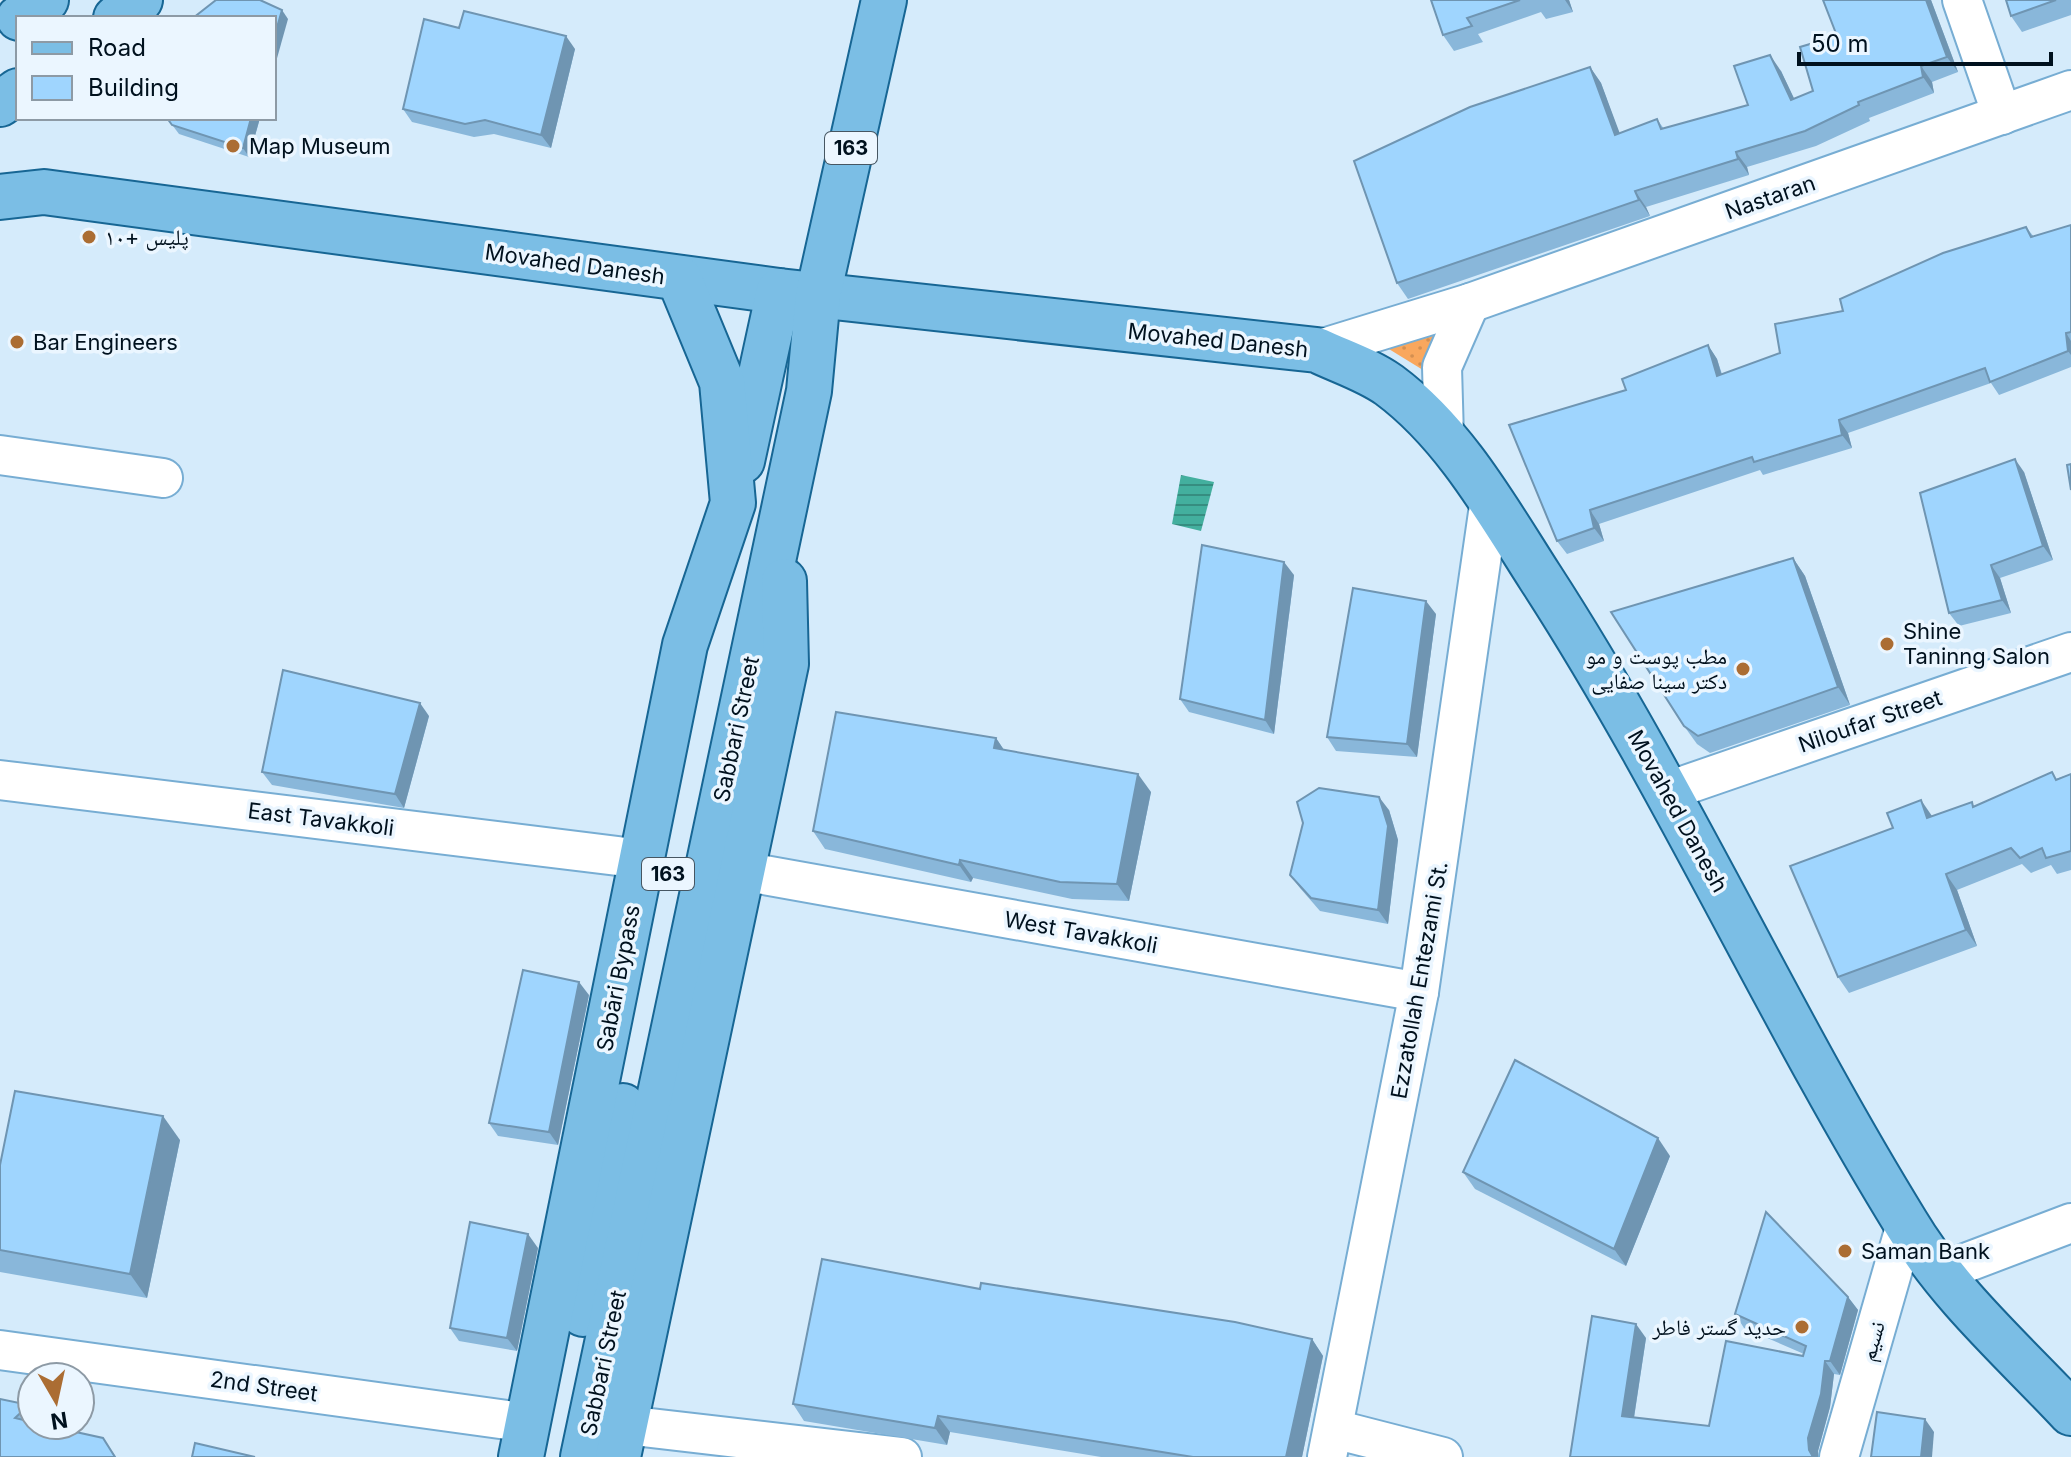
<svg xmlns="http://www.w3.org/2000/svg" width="2071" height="1457" font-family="Inter,'Noto Naskh Arabic',sans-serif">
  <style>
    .grass { fill: url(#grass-dots) }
    .water { fill: url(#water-rules) }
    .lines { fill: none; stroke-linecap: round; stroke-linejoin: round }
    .minor-casing { stroke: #77add3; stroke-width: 42 }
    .major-casing { stroke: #176694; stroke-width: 48 }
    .minor { stroke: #fff; stroke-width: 38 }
    .major { stroke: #7bbee5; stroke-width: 44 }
    .wall { fill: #89b7da }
    .shaded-wall { fill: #6f95b2 }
    .building { fill: #9fd5fe; stroke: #6f95b2; stroke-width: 2 }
    .poi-dot { fill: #ab6d33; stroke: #ebf6ff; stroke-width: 3 }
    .labels { text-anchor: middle; stroke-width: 7; stroke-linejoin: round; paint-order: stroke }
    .shield { fill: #ebf6ff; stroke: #465662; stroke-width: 2 }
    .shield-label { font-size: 20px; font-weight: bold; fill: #00111e }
    .poi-label { font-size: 22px; fill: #00111e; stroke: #ebf6ff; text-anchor: start }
    .street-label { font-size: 22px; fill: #00111e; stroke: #ebf6ff }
  </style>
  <defs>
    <pattern id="grass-dots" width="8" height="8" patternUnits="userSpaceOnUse" patternTransform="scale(2)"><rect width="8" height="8" fill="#f9a75d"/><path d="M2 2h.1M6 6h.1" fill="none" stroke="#d48f50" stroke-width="1.8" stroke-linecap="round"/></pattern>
    <pattern id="water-rules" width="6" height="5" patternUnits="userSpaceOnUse" patternTransform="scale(2)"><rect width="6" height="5" fill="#43af9e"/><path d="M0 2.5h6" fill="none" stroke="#368d80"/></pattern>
  </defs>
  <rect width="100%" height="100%" fill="#d5ebfb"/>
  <polygon class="grass" points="1452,322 1426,382 1423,370 1384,346"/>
  <polygon class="water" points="1181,475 1214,482 1201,531 1172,524"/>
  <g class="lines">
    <g class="minor-casing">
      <g id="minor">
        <polyline points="1962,0 2002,115"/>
        <polyline points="1317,350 1470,303 2071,90"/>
        <polyline points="1444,437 1442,367 1470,303"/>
        <polyline points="0,455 163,478"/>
        <polyline points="0,780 642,859"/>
        <polyline points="1668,791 2071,652"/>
        <polyline points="742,871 1419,992"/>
        <polyline points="1939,1273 2071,1223"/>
        <polyline points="0,1350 529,1423"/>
        <polyline points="625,1425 902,1457"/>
        <polyline points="1334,1429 1443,1457"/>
        <polyline points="1327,1457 1419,992 1490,499"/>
        <polyline points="1839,1457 1906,1224"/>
      </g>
    </g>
    <g class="major-casing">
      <g id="major">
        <polyline points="19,18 46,0"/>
        <polyline points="116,18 140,0"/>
        <polyline points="0,104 18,91"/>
        <path d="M 0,197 L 44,192 L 779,291 L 1317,350 C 1340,361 1368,370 1389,385 C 1454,433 1497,510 1540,577 C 1675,785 1776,1012 1906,1223 C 1949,1295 2014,1352 2071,1413"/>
        <polyline points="742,461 779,291"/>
        <polyline points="583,1314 623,1106"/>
        <polyline points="521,1457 685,645 733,503 722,382 679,278"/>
        <polyline points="583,1457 809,391 818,295 884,0"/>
        <polyline points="618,1457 786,664 784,581"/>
      </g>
    </g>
    <use href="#minor" class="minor"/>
    <use href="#major" class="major"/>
  </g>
  <g class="wall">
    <polygon points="1431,0 1569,0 1573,12 1546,19 1541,12 1478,34 1483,42 1454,51 1443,35"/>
    <polygon points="1823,0 1931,0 1958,72 1932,82 1934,93 1869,118 1870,121 1816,146 1747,167 1749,175 1646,207 1650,216 1408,299 1397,283 1590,67 1601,83 1619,133 1657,119 1664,129 1748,105 1781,71 1794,99 1813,91 1837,36"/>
    <polygon points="2006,0 2071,0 2071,15 2022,32 2011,16"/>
    <polygon points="459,28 575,49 551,148 494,134 474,137 412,122 403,109"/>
    <polygon points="167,118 260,118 249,157 179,134"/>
    <polygon points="2071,225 2071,367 1999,395 1991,383 1848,433 1852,448 1763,475 1760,470 1599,524 1604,541 1567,554 1557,541 1708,345 1717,359 1722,374 1780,353 1843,311 2026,227 2034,237"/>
    <polygon points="2024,472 2053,560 2000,578 2011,613 1959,626 1949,613"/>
    <polygon points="1793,558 1805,576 1850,705 1710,753 1697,744 1684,726"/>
    <polygon points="1294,575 1274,734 1189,712 1180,699"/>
    <polygon points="1436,614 1417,757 1336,751 1327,737"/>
    <polygon points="429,716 404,808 272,785 262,772"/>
    <polygon points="996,738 1004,750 1151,792 1129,901 1072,899 973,878 971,882 825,849 813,831"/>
    <polygon points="2071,774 2071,870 2057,874 2051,865 2031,873 2022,864 1957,890 1977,946 1849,993 1838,977 1893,828 1932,816 1974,806"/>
    <polygon points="1389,810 1398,840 1388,924 1320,911 1300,888 1290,875"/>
    <polygon points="589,995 558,1145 498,1136 489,1123"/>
    <polygon points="180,1140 147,1298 0,1272 0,1165"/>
    <polygon points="1670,1156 1626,1266 1475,1189 1463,1172"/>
    <polygon points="538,1248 517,1351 459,1341 450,1328"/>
    <polygon points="980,1289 1312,1339 1323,1356 1302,1457 1101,1457 950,1432 947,1445 804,1421 793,1404"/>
    <polygon points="1848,1297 1858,1310 1840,1375 1834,1374 1830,1407 1818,1451 1570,1457 1646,1338 1634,1418 1709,1426 1804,1354 1744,1328 1735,1314"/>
    <polygon points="0,1399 29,1405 32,1409 32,1425 103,1438 116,1457 0,1457"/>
  </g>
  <g class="shaded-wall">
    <polygon points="1565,0 1569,0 1573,12"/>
    <polygon points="1926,0 1931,0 1958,72 1947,57"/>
    <polygon points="282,10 288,19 274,69 274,38"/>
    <polygon points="566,36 575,49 551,148 541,135"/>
    <polygon points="1770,55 1781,71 1802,115 1791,100"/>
    <polygon points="1921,66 1932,82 1934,93 1923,77"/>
    <polygon points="1590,67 1601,83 1626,150 1615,135"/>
    <polygon points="251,118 260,118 249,157 243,148"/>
    <polygon points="1736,152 1747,167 1749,175 1738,159"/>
    <polygon points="1635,191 1646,207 1650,216 1639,200"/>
    <polygon points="2066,333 2071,341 2071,355 2068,351"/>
    <polygon points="1708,345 1717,359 1726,390 1717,376"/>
    <polygon points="1839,420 1848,433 1852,448 1842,435"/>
    <polygon points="2015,459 2024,472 2053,560 2043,546"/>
    <polygon points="1590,510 1599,524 1604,541 1594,528"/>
    <polygon points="1793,558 1805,576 1850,705 1838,687"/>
    <polygon points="1284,562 1294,575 1274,734 1265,720"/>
    <polygon points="1991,565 2000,578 2011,613 2002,600"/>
    <polygon points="1426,601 1436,614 1417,757 1407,744"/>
    <polygon points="420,703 429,716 404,808 395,794"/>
    <polygon points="996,738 1008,756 994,748"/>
    <polygon points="1138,774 1151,792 1129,901 1117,884"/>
    <polygon points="1379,797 1389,810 1398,840 1388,924 1378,910"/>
    <polygon points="1921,800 1932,816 1938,834 1927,818"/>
    <polygon points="960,860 973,878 971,882 959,865"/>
    <polygon points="1946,874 1957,890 1977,946 1966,930"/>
    <polygon points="579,982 589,995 558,1145 549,1132"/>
    <polygon points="163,1116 180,1140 147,1298 130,1274"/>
    <polygon points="1658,1138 1670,1156 1626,1266 1614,1249"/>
    <polygon points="528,1234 538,1248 517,1351 507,1338"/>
    <polygon points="1848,1297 1858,1310 1840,1375 1830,1361"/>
    <polygon points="1636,1324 1646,1338 1632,1430 1622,1416"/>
    <polygon points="1312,1339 1323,1356 1302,1457 1286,1457"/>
    <polygon points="1825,1361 1834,1374 1830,1407 1818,1451 1818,1457 1813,1457 1809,1450 1808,1438"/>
    <polygon points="938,1416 950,1432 947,1445 935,1428"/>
    <polygon points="1925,1419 1934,1432 1932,1457 1921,1457"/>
  </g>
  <g class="building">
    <polygon points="216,0 260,0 282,10 274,38 274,18 193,18"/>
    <polygon points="1431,0 1520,0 1467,18 1472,26 1443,35"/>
    <polygon points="1823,0 1926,0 1947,57 1921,66 1923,77 1858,102 1859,105 1805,131 1736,152 1738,159 1635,191 1639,200 1397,283 1354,161 1470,107 1590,67 1615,135 1657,119 1661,129 1748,105 1734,66 1770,55 1791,100 1813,91 1800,47 1837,36"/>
    <polygon points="2006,0 2056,0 2011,16"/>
    <polygon points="464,11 566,36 541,135 485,120 465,124 403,109 424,19 459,28"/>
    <polygon points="167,118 251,118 243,148 172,125"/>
    <polygon points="2071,225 2071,332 2066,333 2068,351 1990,382 1985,368 1839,420 1842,435 1754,462 1752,457 1590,510 1594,528 1557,541 1509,425 1626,390 1622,379 1708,345 1717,376 1780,353 1775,324 1843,311 1840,299 1943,253 2026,227 2031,237"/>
    <polygon points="2015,459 2043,546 1991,565 2002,600 1949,613 1920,493"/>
    <polygon points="2071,464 2071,490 2067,465"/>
    <polygon points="1202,545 1284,562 1265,720 1180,699"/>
    <polygon points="1793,558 1838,687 1698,736 1684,726 1611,612"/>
    <polygon points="1353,588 1426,601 1407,744 1327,737"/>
    <polygon points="283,670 420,703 395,794 262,772"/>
    <polygon points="836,712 996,738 994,748 1138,774 1117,884 1060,882 960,860 959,865 813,831"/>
    <polygon points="2052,772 2056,780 2071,774 2071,851 2046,858 2042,848 2020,858 2011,848 1946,874 1966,930 1838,977 1790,866 1893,828 1887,813 1921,800 1927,818 1972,802 1973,807"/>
    <polygon points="1319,788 1379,797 1388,826 1378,910 1311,898 1290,875 1303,823 1297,802"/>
    <polygon points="523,970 579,982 549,1132 489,1123"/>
    <polygon points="1515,1060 1658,1138 1614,1249 1463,1172"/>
    <polygon points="15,1091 163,1116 130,1274 0,1250 0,1165"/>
    <polygon points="1766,1212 1848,1297 1830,1361 1825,1361 1821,1394 1808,1438 1809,1450 1813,1457 1570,1457 1592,1316 1636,1324 1622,1416 1709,1426 1726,1341 1803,1356 1806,1346 1735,1314"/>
    <polygon points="470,1222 528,1234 507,1338 450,1328"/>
    <polygon points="822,1259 980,1289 981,1283 1235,1322 1312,1339 1286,1457 1193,1457 938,1416 935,1428 793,1404"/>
    <polygon points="0,1399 29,1405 15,1418 32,1422 32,1425 44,1425 103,1438 115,1457 0,1457"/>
    <polygon points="1877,1412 1925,1419 1921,1457 1871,1457"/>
    <polygon points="195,1443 255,1457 192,1457"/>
  </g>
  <g class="poi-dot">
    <circle cx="233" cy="146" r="8"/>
    <circle cx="89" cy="237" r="8"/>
    <circle cx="17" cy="342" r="8"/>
    <circle cx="1887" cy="644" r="8"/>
    <circle cx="1743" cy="669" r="8"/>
    <circle cx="1845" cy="1251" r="8"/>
    <circle cx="1802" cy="1327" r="8"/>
  </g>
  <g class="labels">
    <g class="shield">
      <rect x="825" y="132" width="52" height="32" rx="6"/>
      <rect x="642" y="858" width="52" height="32" rx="6"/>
    </g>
    <g class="shield-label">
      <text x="851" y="155">163</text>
      <text x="668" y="881">163</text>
    </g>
    <g class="poi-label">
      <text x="249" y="154">Map Museum</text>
      <text x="105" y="245">پلیس +۱۰</text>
      <text x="33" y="350">Bar Engineers</text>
      <text x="1903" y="639">Shine<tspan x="1903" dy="25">Taninng Salon</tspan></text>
      <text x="1727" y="664" text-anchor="end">مطب پوست و مو<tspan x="1727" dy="25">دکتر سینا صفایی</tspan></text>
      <text x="1861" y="1259">Saman Bank</text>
      <text x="1786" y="1335" text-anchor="end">حدید گستر فاطر</text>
    </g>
    <g class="street-label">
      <text transform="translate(1770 197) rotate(-19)" y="8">Nastaran</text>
      <text transform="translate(575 264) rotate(8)" y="8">Movahed Danesh</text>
      <text transform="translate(1218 340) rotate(6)" y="8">Movahed Danesh</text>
      <text transform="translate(1870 721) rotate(-19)" y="8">Niloufar Street</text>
      <text transform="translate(736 729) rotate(-78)" y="8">Sabbari Street</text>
      <text transform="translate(1678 811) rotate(61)" y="8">Movahed Danesh</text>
      <text transform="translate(321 819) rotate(7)" y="8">East Tavakkoli</text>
      <text transform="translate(1081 932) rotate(10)" y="8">West Tavakkoli</text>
      <text transform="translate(618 978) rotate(-79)" y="8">Sabāri Bypass</text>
      <text transform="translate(1419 980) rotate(-80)" y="8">Ezzatollah Entezami St.</text>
      <text transform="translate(1872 1341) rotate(-74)" y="8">نسیم</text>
      <text transform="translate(603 1363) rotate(-78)" y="8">Sabbari Street</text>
      <text transform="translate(264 1386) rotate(8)" y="8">2nd Street</text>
    </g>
  </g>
  <rect x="16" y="16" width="260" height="104" fill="#ebf6ff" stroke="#8d9aa5" stroke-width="2"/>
  <rect x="32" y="42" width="40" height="12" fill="#7bbee5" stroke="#8d9aa5" stroke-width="2"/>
  <text x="88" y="56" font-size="24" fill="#00111e">Road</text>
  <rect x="32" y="76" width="40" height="24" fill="#9fd5fe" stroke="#8d9aa5" stroke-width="2"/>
  <text x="88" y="96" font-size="24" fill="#00111e">Building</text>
  <g transform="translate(56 1401) rotate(171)"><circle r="38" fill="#ebf6ff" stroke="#8d9aa5" stroke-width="2"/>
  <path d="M0-6L14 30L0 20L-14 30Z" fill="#ab6d33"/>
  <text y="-12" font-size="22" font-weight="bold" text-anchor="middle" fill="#00111e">N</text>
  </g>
  <path d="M1799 52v12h252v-12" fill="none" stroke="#00111e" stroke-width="4"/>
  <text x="1811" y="52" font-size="24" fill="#00111e" stroke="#ebf6ff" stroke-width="6" paint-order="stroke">50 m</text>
</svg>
